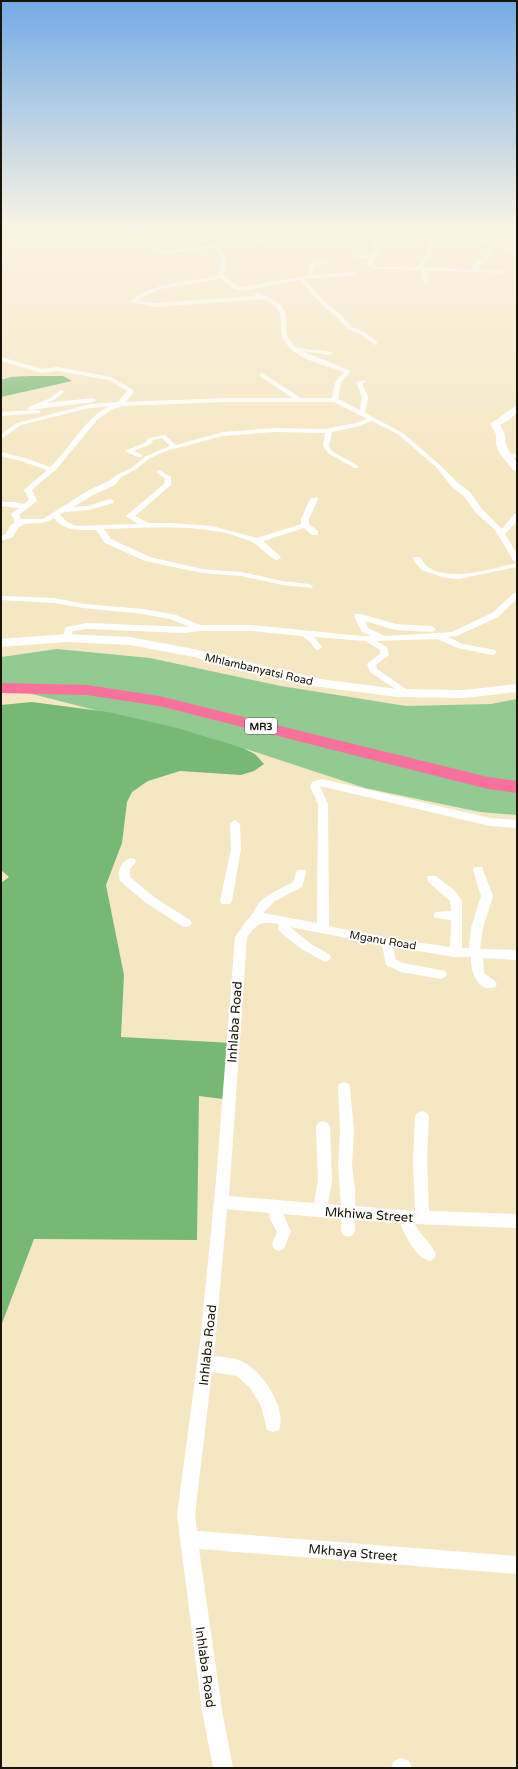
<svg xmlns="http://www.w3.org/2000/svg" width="518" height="1769" font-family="'Varela Round',sans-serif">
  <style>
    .green { fill: #92cb91 }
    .forest { fill: #76b975 }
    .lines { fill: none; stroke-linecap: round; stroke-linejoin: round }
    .minor { fill: #fff; fill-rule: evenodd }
    .secondary { fill: #fff; fill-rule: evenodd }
    .motorway { fill: #f8709c; fill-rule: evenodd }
    .labels { text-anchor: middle; stroke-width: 4; stroke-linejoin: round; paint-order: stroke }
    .shield { fill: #fff; stroke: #5e5a51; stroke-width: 1 }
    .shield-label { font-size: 10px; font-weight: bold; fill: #191407 }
    .street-label { font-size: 11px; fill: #191407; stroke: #fff }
    .near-street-label { font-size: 13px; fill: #191407; stroke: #fff }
  </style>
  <rect width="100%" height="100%" fill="#f5e7c3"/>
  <polygon class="green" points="57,649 150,658 281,686 406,706 491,704 517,699 517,815 480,812 365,788 243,748 1,686 1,657"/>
  <g class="forest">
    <polygon points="30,376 63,376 72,381 1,397 1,380 11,377"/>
    <polygon points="32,702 108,712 177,728 243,748 255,754 264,764 254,771 241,775 180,771 148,781 132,792 127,802 122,843 106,885 124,975 121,1037 233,1043 223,1099 199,1096 197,1240 34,1239 1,1326 1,883 9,877 1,870 1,705"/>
  </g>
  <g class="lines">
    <g class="minor">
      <polygon points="60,226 65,226 72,234 68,235"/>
      <path d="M 168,226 L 186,226 L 180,228 L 216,245 L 247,242 L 300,232 L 312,226 L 319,226 L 316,228 L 318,232 L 318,238 L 371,239 L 372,235 L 360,226 L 366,226 L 377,235 L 374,240 L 380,249 L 372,264 L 376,267 L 417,267 C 428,256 432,241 428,226 L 432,226 C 440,250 452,233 467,241 L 465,242 L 438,241 L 434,239 L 431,255 L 422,267 L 473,270 L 473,264 L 485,256 L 490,248 L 494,245 L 481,242 L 440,226 L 447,226 L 497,243 L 500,241 L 504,226 L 508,226 L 504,242 L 502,244 L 517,250 L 517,253 L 499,246 L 494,250 L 489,258 L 478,266 L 478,270 L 502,270 L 504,273 L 426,270 L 429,282 L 426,284 L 423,282 L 421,270 L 375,269 L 367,265 L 370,258 L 349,257 L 351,255 L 372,255 L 376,249 L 371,241 L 315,240 L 313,239 L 313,230 C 285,242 249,244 219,247 L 226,259 L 224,276 L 238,287 L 242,287 L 307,276 L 310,266 L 316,261 L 328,262 C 318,267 316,260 312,275 L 359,272 L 357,275 L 304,279 L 325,302 L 340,314 L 352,327 L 366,333 L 377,342 L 377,344 L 375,345 L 362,335 L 348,329 L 336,316 L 321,304 L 300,280 L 242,291 L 234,289 L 220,278 C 194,286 159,283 138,301 L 155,303 L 255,296 L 255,294 L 257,293 C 307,308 272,329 297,348 L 332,352 L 332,354 L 330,355 L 302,351 L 351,371 L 341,382 L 338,399 L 360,410 L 362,397 L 356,382 L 365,380 L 365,382 L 362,383 L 368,397 L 365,413 L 403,433 L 441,466 L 458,483 L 470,492 L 482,509 L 502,529 L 514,514 L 517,514 L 517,521 L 505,534 L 517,554 L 517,562 L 513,560 L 495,530 L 476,513 L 464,496 L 452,487 L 437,468 L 399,435 L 372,421 L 359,426 L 332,432 L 329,446 L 332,451 L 358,466 L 358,468 L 354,468 L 328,453 L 323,446 L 325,433 L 275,432 L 223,436 L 166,451 L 150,458 L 135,470 L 121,477 L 115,485 L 95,494 L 73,507 L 88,506 L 110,499 L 114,501 L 113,503 L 89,510 L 64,512 L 60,515 L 67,522 L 76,526 L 138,524 L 126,516 L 164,484 L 165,479 L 156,472 L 159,470 L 171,477 L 171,485 L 135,516 L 149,523 L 170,523 L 212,526 L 257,538 L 301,524 L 301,519 L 310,499 L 317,497 L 318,499 L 309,519 L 309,524 L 318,531 L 318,535 L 312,535 L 304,528 L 263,541 L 280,556 L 281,558 L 277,560 C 267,557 260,545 250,541 C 204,522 152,528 104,529 L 111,539 L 150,557 L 202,569 L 242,572 L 282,581 L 309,584 L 313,586 L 312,588 L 282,585 L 242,576 L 202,573 L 145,561 L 105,543 L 96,530 C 80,530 65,532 54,518 C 36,530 23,514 13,537 L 1,541 L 1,536 L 6,534 L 10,526 L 15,522 L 11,514 L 19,508 L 1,506 L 1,502 L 15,502 L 24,504 L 29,500 L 24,490 L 47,470 L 21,461 L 1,456 L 1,452 L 25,458 L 50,467 C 70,449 86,416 110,406 L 90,408 L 21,425 L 4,437 L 1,438 L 1,434 L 17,423 L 90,404 L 118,402 L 127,391 L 109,380 L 57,371 L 42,373 L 1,361 L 1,357 L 42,369 L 57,367 L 111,377 L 133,390 L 133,393 L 126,402 L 224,398 L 292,398 L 260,376 L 259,375 L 262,373 L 301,398 L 332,398 L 335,382 L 344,372 C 326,365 301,361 288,346 C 271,327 294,311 263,299 L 155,307 L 130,302 C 151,281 192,283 219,275 L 222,259 L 215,248 L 160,254 L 145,247 L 144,232 L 88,237 L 86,236 ZM 173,229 L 210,245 L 161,252 L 149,245 L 147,233 L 149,231 ZM 224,402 L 334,402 L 367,419 L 355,423 L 325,429 L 275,428 L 223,432 L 176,445 L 165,435 L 148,438 L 146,442 L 125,451 L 138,457 L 142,457 L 142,455 L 134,451 L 151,444 L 153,440 L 162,438 L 170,446 L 146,456 L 131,468 L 117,475 L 109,481 L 89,490 L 43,519 L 21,519 L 19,515 L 37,501 L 32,490 L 53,472 L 55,471 L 97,420 L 111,410 L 122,406 Z"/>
      <polygon points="61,390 63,391 63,393 54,400 46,403 93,398 96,400 93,402 30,410 27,408 50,398"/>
      <polygon points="38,410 40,411 40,413 1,416 1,412"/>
      <polygon points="506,453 517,454 517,458 504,456 504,454"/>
      <path d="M 414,557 L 420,557 C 422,560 425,565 428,567 C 451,583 492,568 517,563 L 517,567 L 459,579 L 446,578 L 421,570 L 413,559 Z"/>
      <polygon points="514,593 517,593 517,599 498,617 457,636 448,637 463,644 495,650 496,652 495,654 492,655 458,648 437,639 376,641 387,647 389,655 376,665 377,669 409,691 411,693 409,695 406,696 370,672 367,664 380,654 380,650 365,641 314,637 322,647 318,650 315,649 311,643 302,636 252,631 199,631 185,633 87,629 73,631 70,638 66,641 62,638 66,627 87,623 190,627 170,619 143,614 83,608 55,603 1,600 1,596 55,598 84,604 143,609 176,615 200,625 252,625 361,636 371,636 362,632 354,616 355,614 361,614 396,624 432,626 436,629 432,632 395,630 365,621 368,628 385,636 452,632 492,613"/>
      <path d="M 322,779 L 490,818 L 517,820 L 517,828 L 490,826 L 320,786 L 328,804 L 329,926 L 387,938 L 450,947 L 451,920 L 435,918 L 433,915 L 435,912 L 451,911 L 450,901 L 428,882 L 427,879 L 428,876 L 436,876 L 455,891 L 462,901 L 462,948 L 469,948 L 471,928 L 481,896 L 473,870 L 474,867 L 482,867 L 483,870 L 493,896 L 483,928 L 480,949 L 517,950 L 517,960 L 483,958 L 484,973 L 495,981 L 497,984 L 495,987 C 478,993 470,971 471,957 L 455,957 L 394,947 L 395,959 L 403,963 L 445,971 L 447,974 L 445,977 L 441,979 L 401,972 L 386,965 L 382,945 L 290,927 L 311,944 L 329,954 L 331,957 L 329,960 L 325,962 L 303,950 L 280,932 L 278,929 L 279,924 C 261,921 257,923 247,938 L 229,1196 L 314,1203 L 318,1180 L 316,1127 L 318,1123 L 323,1121 L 328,1123 L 330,1127 L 332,1180 L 328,1204 L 341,1205 L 338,1165 L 340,1131 L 338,1088 L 339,1084 L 344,1082 L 349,1084 L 350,1088 L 354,1131 L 352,1165 L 355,1189 L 355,1206 L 415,1211 L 413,1160 L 415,1117 L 417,1113 L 422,1111 L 427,1113 L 429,1117 L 427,1160 L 429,1211 L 517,1214 L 517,1228 L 415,1224 C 420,1235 431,1243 436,1254 L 434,1259 L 429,1261 C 414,1255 406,1237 400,1223 L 355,1220 L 355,1230 L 353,1235 L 348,1237 L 343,1235 L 341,1230 L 341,1219 L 283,1214 L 291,1231 L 284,1249 L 279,1251 L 274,1249 L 272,1244 L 277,1232 L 270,1219 L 269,1213 L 227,1209 L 214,1356 C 224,1357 238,1358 247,1364 C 264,1375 287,1409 279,1430 L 273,1432 L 267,1430 L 261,1406 L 250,1388 L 237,1376 L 212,1372 L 195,1515 L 197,1531 L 517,1556 L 517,1574 L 199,1549 L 222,1710 L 233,1768 L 213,1768 L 202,1710 L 177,1515 L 200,1342 L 216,1181 L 235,937 L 247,920 C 252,917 255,907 260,902 C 269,893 282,888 293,882 L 297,870 L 305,870 L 306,873 L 302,887 L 275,901 L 263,913 L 317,923 L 318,804 L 310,787 L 312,782 Z"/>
      <polygon points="235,820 240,824 241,849 232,901 230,904 222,904 220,901 231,849 230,824"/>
      <path d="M 131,858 L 135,859 L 136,862 L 130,869 L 130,877 L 154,897 L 190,920 L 192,923 L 190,926 L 186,927 L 182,926 L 146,903 L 120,881 C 116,871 121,861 131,858 Z"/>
      <polygon points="401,1758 409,1761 412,1768 391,1768 394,1761"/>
    </g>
    <g class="secondary">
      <path d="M 517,405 L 517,413 L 509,420 L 500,425 C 507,436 504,434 506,444 C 508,451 512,456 517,462 L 517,471 L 513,470 L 500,454 L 496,444 L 496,434 L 490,424 Z"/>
      <polygon points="66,634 130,637 189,648 320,679 397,689 465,690 517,684 517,692 465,698 397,697 320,687 189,656 130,645 66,642 1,647 1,639"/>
    </g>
    <polygon class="motorway" points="1,683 87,685 159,696 488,777 517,781 517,793 488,789 159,706 87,695 1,693"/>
  </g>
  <linearGradient id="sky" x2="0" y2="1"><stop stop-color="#73abe6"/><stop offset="0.48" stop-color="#faf4e4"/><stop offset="1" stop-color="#faf4e4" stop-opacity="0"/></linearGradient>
  <rect width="518" height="474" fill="url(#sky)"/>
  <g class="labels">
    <rect class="shield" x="245" y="718" width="32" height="16" rx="3"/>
    <g class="shield-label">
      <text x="261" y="730">MR3</text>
    </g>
    <g class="street-label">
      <text transform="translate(259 669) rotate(13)" y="4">Mhlambanyatsi Road</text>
      <text transform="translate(383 940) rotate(10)" y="4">Mganu Road</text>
    </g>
    <g class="near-street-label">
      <text transform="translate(234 1022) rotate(-86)" y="5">Inhlaba Road</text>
      <text transform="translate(369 1214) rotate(4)" y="5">Mkhiwa Street</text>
      <text transform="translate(207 1345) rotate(-84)" y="5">Inhlaba Road</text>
      <text transform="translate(353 1552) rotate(5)" y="5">Mkhaya Street</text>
      <text transform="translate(206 1667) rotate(82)" y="5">Inhlaba Road</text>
    </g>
  </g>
  <rect width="518" height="1769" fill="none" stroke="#191407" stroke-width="4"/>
</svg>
